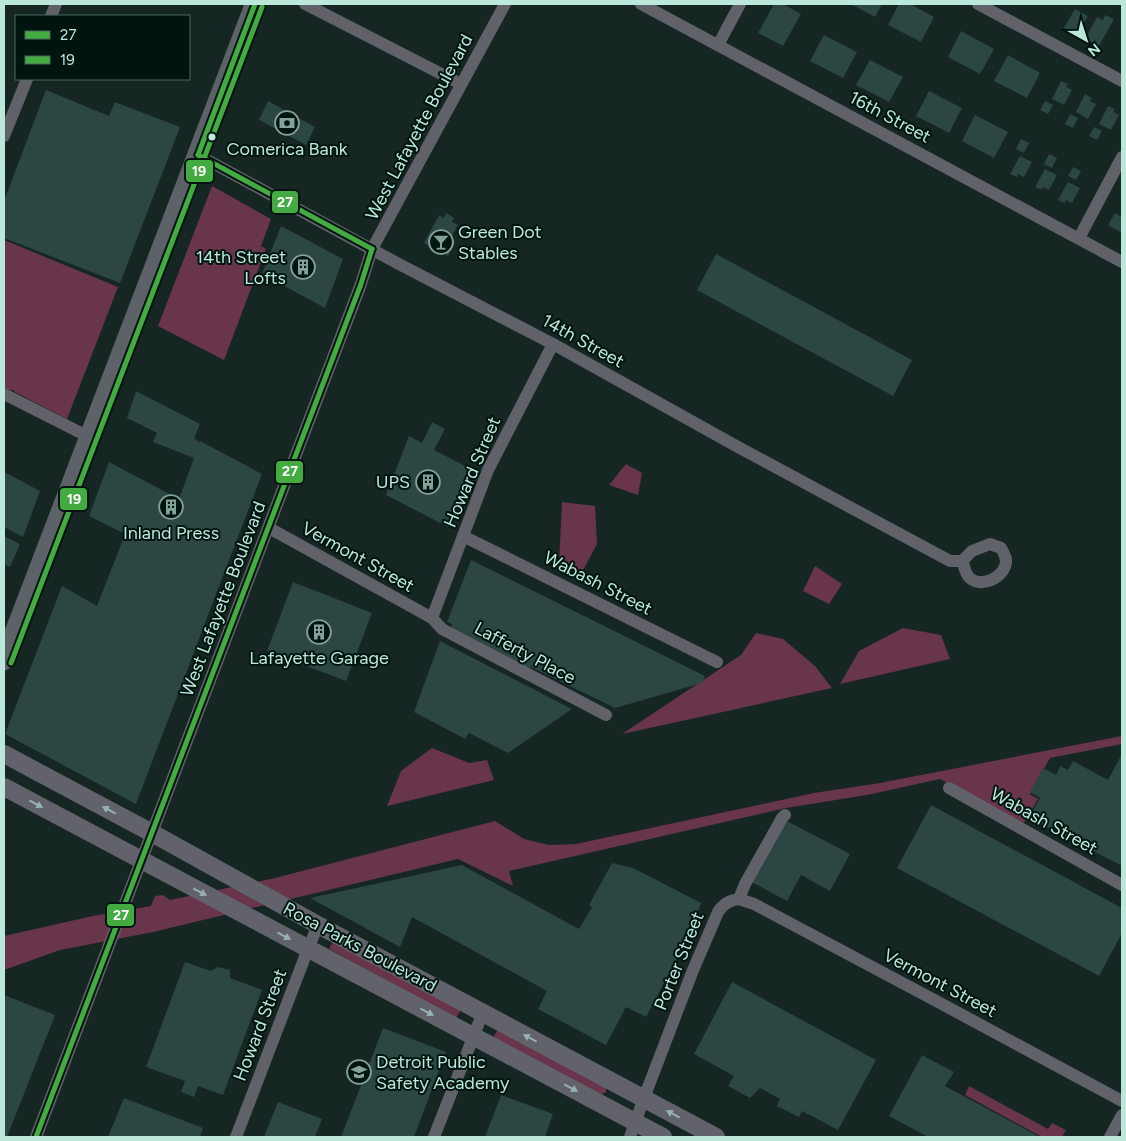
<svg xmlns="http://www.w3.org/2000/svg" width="1126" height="1141" font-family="Figtree,sans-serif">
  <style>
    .green { fill: #68354b }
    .building { fill: #2b4643 }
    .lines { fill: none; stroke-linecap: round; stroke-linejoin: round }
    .minor { stroke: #606169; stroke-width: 12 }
    .secondary { stroke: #61626b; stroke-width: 18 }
    .primary { stroke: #5d6268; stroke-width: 20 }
    .bus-1-casing { stroke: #00150f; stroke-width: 9 }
    .bus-2-casing { stroke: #00150f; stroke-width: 9 }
    .bus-1 { stroke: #44aa42; stroke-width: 5 }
    .bus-2 { stroke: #44aa42; stroke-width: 5 }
    .oneway { fill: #98b2ae }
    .bus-dot { fill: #bce7db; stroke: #00150f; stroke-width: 2 }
    .labels { text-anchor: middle; stroke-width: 4; stroke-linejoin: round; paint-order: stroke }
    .street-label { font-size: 18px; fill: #bce7db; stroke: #00150f }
    .poi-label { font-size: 18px; fill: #bce7db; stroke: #00150f }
    .line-badge { stroke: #00150f; stroke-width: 2 }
    .badge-label { font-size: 14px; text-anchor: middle; font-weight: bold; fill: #fff }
  </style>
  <rect width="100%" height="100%" fill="#162622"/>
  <g class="green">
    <polygon points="212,186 271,219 261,246 266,249 224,360 158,326"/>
    <polygon points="4,240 118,287 67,419 15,392 13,390 4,390"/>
    <polygon points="626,464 642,473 638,495 609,485"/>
    <polygon points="562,502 595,506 597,544 581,574 559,564"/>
    <polygon points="815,566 842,584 829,604 803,591"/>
    <polygon points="903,628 941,635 950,659 840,684 859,651"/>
    <polygon points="756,633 783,639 815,666 832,688 622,734 741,655"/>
    <polygon points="1122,736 1122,744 1050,758 1030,794 1038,799 1022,826 940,779 867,795 786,808 509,871 513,886 458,859 153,932 60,950 4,970 4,936 93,916 151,906 155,896 163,895 170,900 275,878 495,821 524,839 549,845 576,844 814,793 880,783"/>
    <polygon points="432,748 469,763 487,760 494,780 387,806 401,771"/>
    <polygon points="333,941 461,1010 456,1018 329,949"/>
    <polygon points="498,1029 606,1088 606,1092 601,1095 493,1038"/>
    <polygon points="969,1086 1048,1129 1052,1123 1066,1130 1062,1137 1042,1137 965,1095"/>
  </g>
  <g class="building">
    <polygon points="774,4 783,4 801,14 783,46 758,33"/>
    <polygon points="851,4 882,4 875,17"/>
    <polygon points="899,4 910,4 934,17 921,42 888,25"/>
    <polygon points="1075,9 1088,16 1077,35 1064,28"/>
    <polygon points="1105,15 1114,19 1099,46 1085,39 1097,17 1103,20"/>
    <polygon points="961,31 994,49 980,74 948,57"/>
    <polygon points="824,35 857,52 843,78 810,61"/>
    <polygon points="1008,55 1040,73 1027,98 994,81"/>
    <polygon points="870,60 903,77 889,102 856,85"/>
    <polygon points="1061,81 1068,84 1066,87 1072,90 1064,105 1052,99"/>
    <polygon points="46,90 109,116 115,102 180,127 120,283 4,238 4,201"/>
    <polygon points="929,91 962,108 949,133 916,116"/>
    <polygon points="1085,94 1092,98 1090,101 1096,104 1088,119 1076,112"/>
    <polygon points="268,101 315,127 306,145 259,120"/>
    <polygon points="1045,101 1053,105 1048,114 1040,110"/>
    <polygon points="1108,106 1115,109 1113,112 1119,115 1111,130 1099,124"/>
    <polygon points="1070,114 1078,118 1073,128 1065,124"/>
    <polygon points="975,115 1008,132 994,158 962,141"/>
    <polygon points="1094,127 1102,131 1097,140 1089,136"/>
    <polygon points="1021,139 1029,143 1024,153 1016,149"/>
    <polygon points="1049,154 1057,158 1052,168 1044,164"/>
    <polygon points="1020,156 1032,162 1024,177 1018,174 1017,177 1010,174"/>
    <polygon points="1073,167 1081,171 1076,180 1068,176"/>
    <polygon points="1045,169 1057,175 1049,190 1043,187 1042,190 1035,187"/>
    <polygon points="1068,182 1080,188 1072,203 1066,200 1065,203 1058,200"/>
    <polygon points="446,213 454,218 452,222 458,225 450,239 455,242 448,256 424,243 439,215 444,218"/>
    <polygon points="1115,213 1122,217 1122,233 1108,225"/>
    <polygon points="281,226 343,259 325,308 262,274"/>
    <polygon points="716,254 912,360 893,396 697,290"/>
    <polygon points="136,391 200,424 194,438 200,443 200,441 262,474 136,804 5,734 62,586 97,606 125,534 89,516 109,462 179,499 194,458 153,442 157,433 127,418"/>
    <polygon points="432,422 445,429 434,450 471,469 448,527 386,495 409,436 422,443"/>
    <polygon points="4,472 40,491 23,537 4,527"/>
    <polygon points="4,536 20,544 10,567 4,564"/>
    <polygon points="471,560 705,676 702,683 615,708 531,667 529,670 451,628 452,624 447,622"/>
    <polygon points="293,582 372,613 346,681 267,651"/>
    <polygon points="440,641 502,673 572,709 508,753 469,733 465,739 414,712"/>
    <polygon points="1122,754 1122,866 1029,818 1040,798 1030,792 1043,768 1056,775 1060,766 1068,770 1073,761 1108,780"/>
    <polygon points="931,805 1122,908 1122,933 1099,976 897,868"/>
    <polygon points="785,820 850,854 830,891 801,875 787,901 752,882"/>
    <polygon points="612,863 633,868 641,872 701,903 682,955 679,954 646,1017 626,1007 606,1045 538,1009 547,991 412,917 400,947 310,898 462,865 579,929 592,907 589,905"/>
    <polygon points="185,962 211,971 218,967 230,970 230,978 262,990 223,1095 198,1086 194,1097 181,1092 185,1081 146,1067"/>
    <polygon points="732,982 876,1060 838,1130 802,1111 799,1117 777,1106 780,1099 760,1088 750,1098 728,1086 734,1076 694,1054"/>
    <polygon points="4,995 55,1015 7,1137 4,1137"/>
    <polygon points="383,1028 446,1052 414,1137 341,1137"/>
    <polygon points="922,1055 954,1072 945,1086 1040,1137 928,1137 889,1116"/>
    <polygon points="501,1095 553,1114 545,1137 485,1137"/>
    <polygon points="124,1098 203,1128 200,1137 108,1137"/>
    <polygon points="278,1102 322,1119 315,1137 264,1137"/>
  </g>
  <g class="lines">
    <g class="minor">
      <polyline points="305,4 461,84"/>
      <polyline points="641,4 1122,262"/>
      <polyline points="978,4 1122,81"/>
      <polyline points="51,16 56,4"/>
      <polyline points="718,45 740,4"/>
      <polyline points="4,136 27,79"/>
      <path d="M 198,155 L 397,263 L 553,344 L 738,447 L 950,561 L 962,561 L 972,551 L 990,544 L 1001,548 C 1003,551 1005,556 1006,559 C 1008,576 980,591 968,576 C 965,572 964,565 962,561"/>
      <polyline points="1079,238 1122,157"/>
      <polyline points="4,394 89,437"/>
      <polyline points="269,528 432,618 442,629 606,715"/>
      <polyline points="463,536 717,662"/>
      <polyline points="432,618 488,470 553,344"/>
      <polyline points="949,788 1122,885"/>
      <polyline points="739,899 754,904 940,1003 1122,1101"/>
      <polyline points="36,1137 361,284 372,249 505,4"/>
      <polyline points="236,1137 308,949 318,925"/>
      <polyline points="434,1137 483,1012"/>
      <path d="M 630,1137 L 644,1098 L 693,970 L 718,912 C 723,904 730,900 739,899 L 745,884 L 782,818 L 785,815"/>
      <polyline points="1110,1137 1122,1115"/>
    </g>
    <g class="secondary">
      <polyline points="4,754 152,833 318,925 716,1137"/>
      <path d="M 4,787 C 223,904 444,1020 663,1137"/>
    </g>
    <polyline class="primary" points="4,660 255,4"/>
    <g class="bus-1-casing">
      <g id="bus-1">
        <polyline points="198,155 372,249"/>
        <polyline points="198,155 255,4"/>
        <polyline points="36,1137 361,284 372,249"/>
      </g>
    </g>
    <g class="bus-2-casing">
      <polyline id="bus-2" points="11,663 262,7"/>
    </g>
    <use href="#bus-1" class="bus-1"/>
    <use href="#bus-2" class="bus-2"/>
  </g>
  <defs><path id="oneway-solid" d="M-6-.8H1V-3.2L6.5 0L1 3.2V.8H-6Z" transform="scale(1.25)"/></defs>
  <g class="oneway">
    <use href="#oneway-solid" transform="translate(36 804) rotate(28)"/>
    <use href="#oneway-solid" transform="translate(109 810) rotate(-152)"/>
    <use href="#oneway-solid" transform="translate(200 892) rotate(28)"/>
    <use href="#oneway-solid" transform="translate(284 936) rotate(28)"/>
    <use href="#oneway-solid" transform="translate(427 1012) rotate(28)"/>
    <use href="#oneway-solid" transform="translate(530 1038) rotate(-152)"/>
    <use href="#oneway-solid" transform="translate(571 1088) rotate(28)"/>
    <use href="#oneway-solid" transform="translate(673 1114) rotate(-152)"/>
  </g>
  <defs>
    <g id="bank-ring" transform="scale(1.25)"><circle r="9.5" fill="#00150f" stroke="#82a39a" stroke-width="1.5"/><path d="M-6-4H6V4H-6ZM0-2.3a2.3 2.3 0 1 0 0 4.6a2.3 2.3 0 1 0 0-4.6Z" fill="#82a39a"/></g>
    <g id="bar-ring" transform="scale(1.25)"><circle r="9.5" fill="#00150f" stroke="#82a39a" stroke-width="1.5"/><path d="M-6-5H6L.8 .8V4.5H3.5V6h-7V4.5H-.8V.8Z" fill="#82a39a"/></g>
    <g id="building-ring" transform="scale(1.25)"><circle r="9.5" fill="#00150f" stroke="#82a39a" stroke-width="1.5"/><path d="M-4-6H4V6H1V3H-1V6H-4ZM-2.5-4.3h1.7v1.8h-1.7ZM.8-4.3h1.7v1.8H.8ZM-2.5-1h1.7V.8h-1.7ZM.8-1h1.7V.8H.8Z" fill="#82a39a"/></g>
    <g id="school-ring" transform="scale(1.25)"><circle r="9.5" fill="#00150f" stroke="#82a39a" stroke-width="1.5"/><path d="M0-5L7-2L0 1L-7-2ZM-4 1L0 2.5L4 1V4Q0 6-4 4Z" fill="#82a39a"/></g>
  </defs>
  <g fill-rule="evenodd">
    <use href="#bank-ring" x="287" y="123"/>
    <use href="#bar-ring" x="441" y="242"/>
    <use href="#building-ring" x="303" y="267"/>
    <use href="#building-ring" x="428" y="482"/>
    <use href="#building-ring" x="171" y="507"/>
    <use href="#building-ring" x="319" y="632"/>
    <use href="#school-ring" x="359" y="1072"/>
  </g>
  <circle class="bus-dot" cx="212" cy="137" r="4.5"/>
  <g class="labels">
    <g class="street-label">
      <text transform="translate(890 117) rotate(28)" y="6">16th Street</text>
      <text transform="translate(419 127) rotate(-62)" y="6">West Lafayette Boulevard</text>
      <text transform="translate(583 341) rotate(29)" y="6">14th Street</text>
      <text transform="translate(472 472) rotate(-67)" y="6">Howard Street</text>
      <text transform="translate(358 557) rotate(29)" y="6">Vermont Street</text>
      <text transform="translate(598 583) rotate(27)" y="6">Wabash Street</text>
      <text transform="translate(223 599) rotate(-69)" y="6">West Lafayette Boulevard</text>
      <text transform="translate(525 653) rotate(28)" y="6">Lafferty Place</text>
      <text transform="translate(1044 821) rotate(29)" y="6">Wabash Street</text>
      <text transform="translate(360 947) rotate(28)" y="6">Rosa Parks Boulevard</text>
      <text transform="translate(679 961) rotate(-68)" y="6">Porter Street</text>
      <text transform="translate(940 983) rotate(28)" y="6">Vermont Street</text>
      <text transform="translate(260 1025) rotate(-69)" y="6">Howard Street</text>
    </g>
    <g class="poi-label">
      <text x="287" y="155">Comerica Bank</text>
      <text x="458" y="238" text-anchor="start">Green Dot<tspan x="458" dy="21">Stables</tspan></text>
      <text x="286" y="263" text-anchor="end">14th Street<tspan x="286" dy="21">Lofts</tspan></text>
      <text x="410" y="488" text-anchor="end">UPS</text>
      <text x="171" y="539">Inland Press</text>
      <text x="319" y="664">Lafayette Garage</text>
      <text x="376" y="1068" text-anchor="start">Detroit Public<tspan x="376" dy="21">Safety Academy</tspan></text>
    </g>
  </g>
  <g class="line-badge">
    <rect x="185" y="159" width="29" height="24" rx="5" fill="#44aa42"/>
    <rect x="271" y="190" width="28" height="24" rx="5" fill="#44aa42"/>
    <rect x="275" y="460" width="29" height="24" rx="5" fill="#44aa42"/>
    <rect x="59" y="487" width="29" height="24" rx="5" fill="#44aa42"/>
    <rect x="106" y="903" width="29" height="24" rx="5" fill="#44aa42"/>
  </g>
  <g class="badge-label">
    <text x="199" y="176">19</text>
    <text x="285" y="207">27</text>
    <text x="290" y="476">27</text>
    <text x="74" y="504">19</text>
    <text x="121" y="920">27</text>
  </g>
  <rect width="1126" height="1141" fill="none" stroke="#bce7db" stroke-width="10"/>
  <rect x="15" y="15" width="175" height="65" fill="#00150f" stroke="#4b6961"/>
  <rect x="25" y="31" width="25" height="8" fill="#44aa42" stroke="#4b6961"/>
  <text x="60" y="40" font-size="15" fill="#bce7db">27</text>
  <rect x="25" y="56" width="25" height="8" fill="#44aa42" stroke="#4b6961"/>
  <text x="60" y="65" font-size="15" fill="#bce7db">19</text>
  <g transform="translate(1086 40) rotate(141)" stroke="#00150f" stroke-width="4" paint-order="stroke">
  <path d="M0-4L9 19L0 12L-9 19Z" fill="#bce7db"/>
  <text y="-8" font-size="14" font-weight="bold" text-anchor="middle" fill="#bce7db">N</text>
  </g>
</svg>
